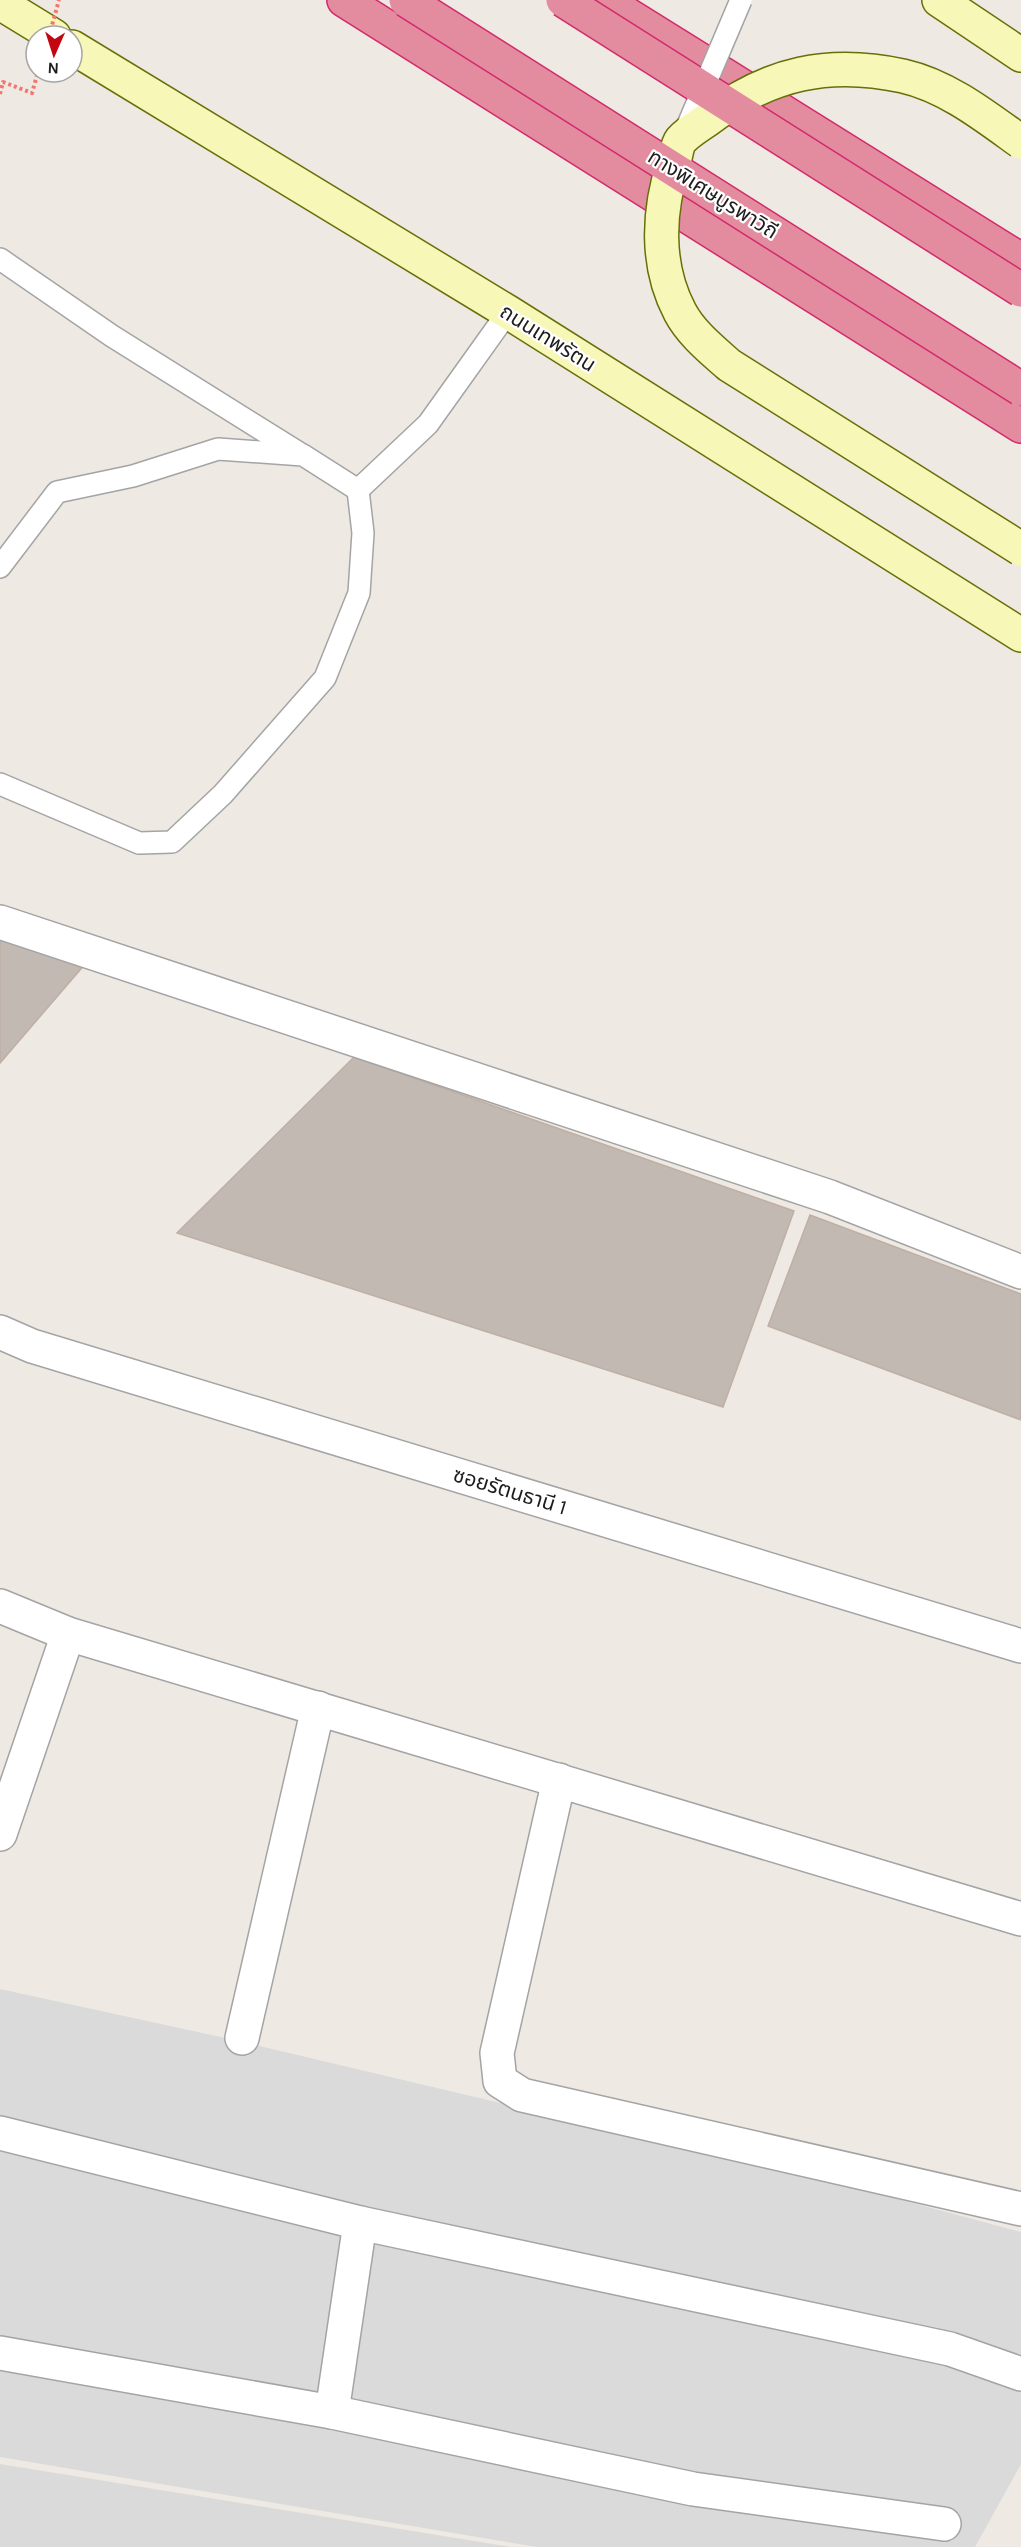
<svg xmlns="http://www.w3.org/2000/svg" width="1021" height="2547" font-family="Karla,'Noto Sans Thai',sans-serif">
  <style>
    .residential { fill: #dbdada }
    .building { fill: #c2b9b2; stroke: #bfafa5; stroke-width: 1.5 }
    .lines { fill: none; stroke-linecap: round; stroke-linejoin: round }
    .lane-casing { stroke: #a4a4a4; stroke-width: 24 }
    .street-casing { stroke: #a4a4a4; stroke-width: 36 }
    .secondary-casing { stroke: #696f08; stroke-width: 36 }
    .highway-casing { stroke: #d3296b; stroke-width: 36 }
    .path { stroke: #f5746c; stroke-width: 4; stroke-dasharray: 3 3; stroke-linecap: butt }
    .lane { stroke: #fff; stroke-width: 21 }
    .street { stroke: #fff; stroke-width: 33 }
    .secondary { stroke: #f7f7b7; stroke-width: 33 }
    .highway { stroke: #e38ca0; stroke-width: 33 }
    .lane-bridge-casing { stroke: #a4a4a4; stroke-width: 24; stroke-linecap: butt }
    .secondary-bridge-casing { stroke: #696f08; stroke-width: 36; stroke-linecap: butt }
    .highway-bridge-casing { stroke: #d3296b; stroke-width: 36; stroke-linecap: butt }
    .path-bridge { stroke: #f5746c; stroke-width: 4; stroke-dasharray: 3 3; stroke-linecap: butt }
    .lane-bridge { stroke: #fff; stroke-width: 21 }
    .secondary-bridge { stroke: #f7f7b7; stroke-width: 33 }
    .highway-bridge { stroke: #e38ca0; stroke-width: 33 }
    .labels { text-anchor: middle; stroke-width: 4.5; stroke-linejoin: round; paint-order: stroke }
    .street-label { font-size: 21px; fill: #1d1d1d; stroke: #fff }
  </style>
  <rect width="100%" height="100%" fill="#eee9e3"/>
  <g class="residential">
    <polygon points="0,1989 230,2039 827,2180 1021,2232 1021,2464 975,2547 537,2547 0,2457"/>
    <polygon points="0,2464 511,2547 0,2547"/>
  </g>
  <g class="building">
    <polygon points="0,932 86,963 0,1063"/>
    <polygon points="354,1057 794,1211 723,1407 177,1233"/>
    <polygon points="810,1215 1021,1294 1021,1420 768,1326"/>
  </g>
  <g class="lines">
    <g class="lane-casing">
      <g id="lane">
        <polyline points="0,259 112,336 299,453"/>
        <polyline points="0,567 57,492 133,476 218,449 303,455 358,490 428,424 508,312"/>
        <polyline points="0,784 139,843 172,842 223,794 325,678 359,593 363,533 358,490"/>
      </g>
    </g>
    <g class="street-casing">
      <g id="street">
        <polyline points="0,922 830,1197 1021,1272"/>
        <polyline points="0,1332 32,1346 1021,1646"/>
        <polyline points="0,1606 68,1634 1021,1919"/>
        <polyline points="559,1780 497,2053 500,2081 522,2095 1021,2209"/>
        <polyline points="0,1834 68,1634"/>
        <polyline points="242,2038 318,1708"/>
        <polyline points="0,2133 360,2223 950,2349 1021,2374"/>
        <polyline points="0,2353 332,2412 693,2489 944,2524"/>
        <polyline points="332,2412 360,2223"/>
      </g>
    </g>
    <g class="secondary-casing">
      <g id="secondary">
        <polyline points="939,0 1021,55"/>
        <polyline points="0,3 54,36"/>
        <polyline points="72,47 508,312 1021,635"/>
      </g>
    </g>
    <g class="highway-casing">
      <g id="highway">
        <polyline points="344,0 1021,426"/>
        <polyline points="604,0 1021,260"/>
      </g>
    </g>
    <polyline class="path" points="0,94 3,82 32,93 38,72"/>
    <use href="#lane" class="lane"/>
    <use href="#street" class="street"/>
    <use href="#secondary" class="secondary"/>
    <use href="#highway" class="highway"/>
    <g class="lane-bridge-casing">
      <polyline id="lane-bridge" points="684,134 741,0"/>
    </g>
    <g class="secondary-bridge-casing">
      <path id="secondary-bridge" d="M 1021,142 C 985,116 947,86 903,76 C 829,60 769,73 710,118 C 702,124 688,132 681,140 C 677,145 676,155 674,162 C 658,210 655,265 680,312 C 691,333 711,349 729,365 L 1021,549"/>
    </g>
    <g class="highway-bridge-casing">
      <g id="highway-bridge">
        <polyline points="406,0 1021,389"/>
        <polyline points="563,0 1021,290"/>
      </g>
    </g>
    <polyline class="path-bridge" points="49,36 59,0"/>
    <use href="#lane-bridge" class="lane-bridge"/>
    <use href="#secondary-bridge" class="secondary-bridge"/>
    <use href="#highway-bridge" class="highway-bridge"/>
  </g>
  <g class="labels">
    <g class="street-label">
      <text transform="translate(713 194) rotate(32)" y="7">ทางพิเศษบูรพาวิถี</text>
      <text transform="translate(548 338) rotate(32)" y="7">ถนนเทพรัตน</text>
      <text transform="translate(510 1491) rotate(17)" y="7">ซอยรัตนธานี 1</text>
    </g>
  </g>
  <g transform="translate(54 54) rotate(183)"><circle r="28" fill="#ffffff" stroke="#a5a5a5" stroke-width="1.5"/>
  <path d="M0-4.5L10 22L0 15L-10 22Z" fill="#c3060f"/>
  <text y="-9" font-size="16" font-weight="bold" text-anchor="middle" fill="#1d1d1d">N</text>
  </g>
</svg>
